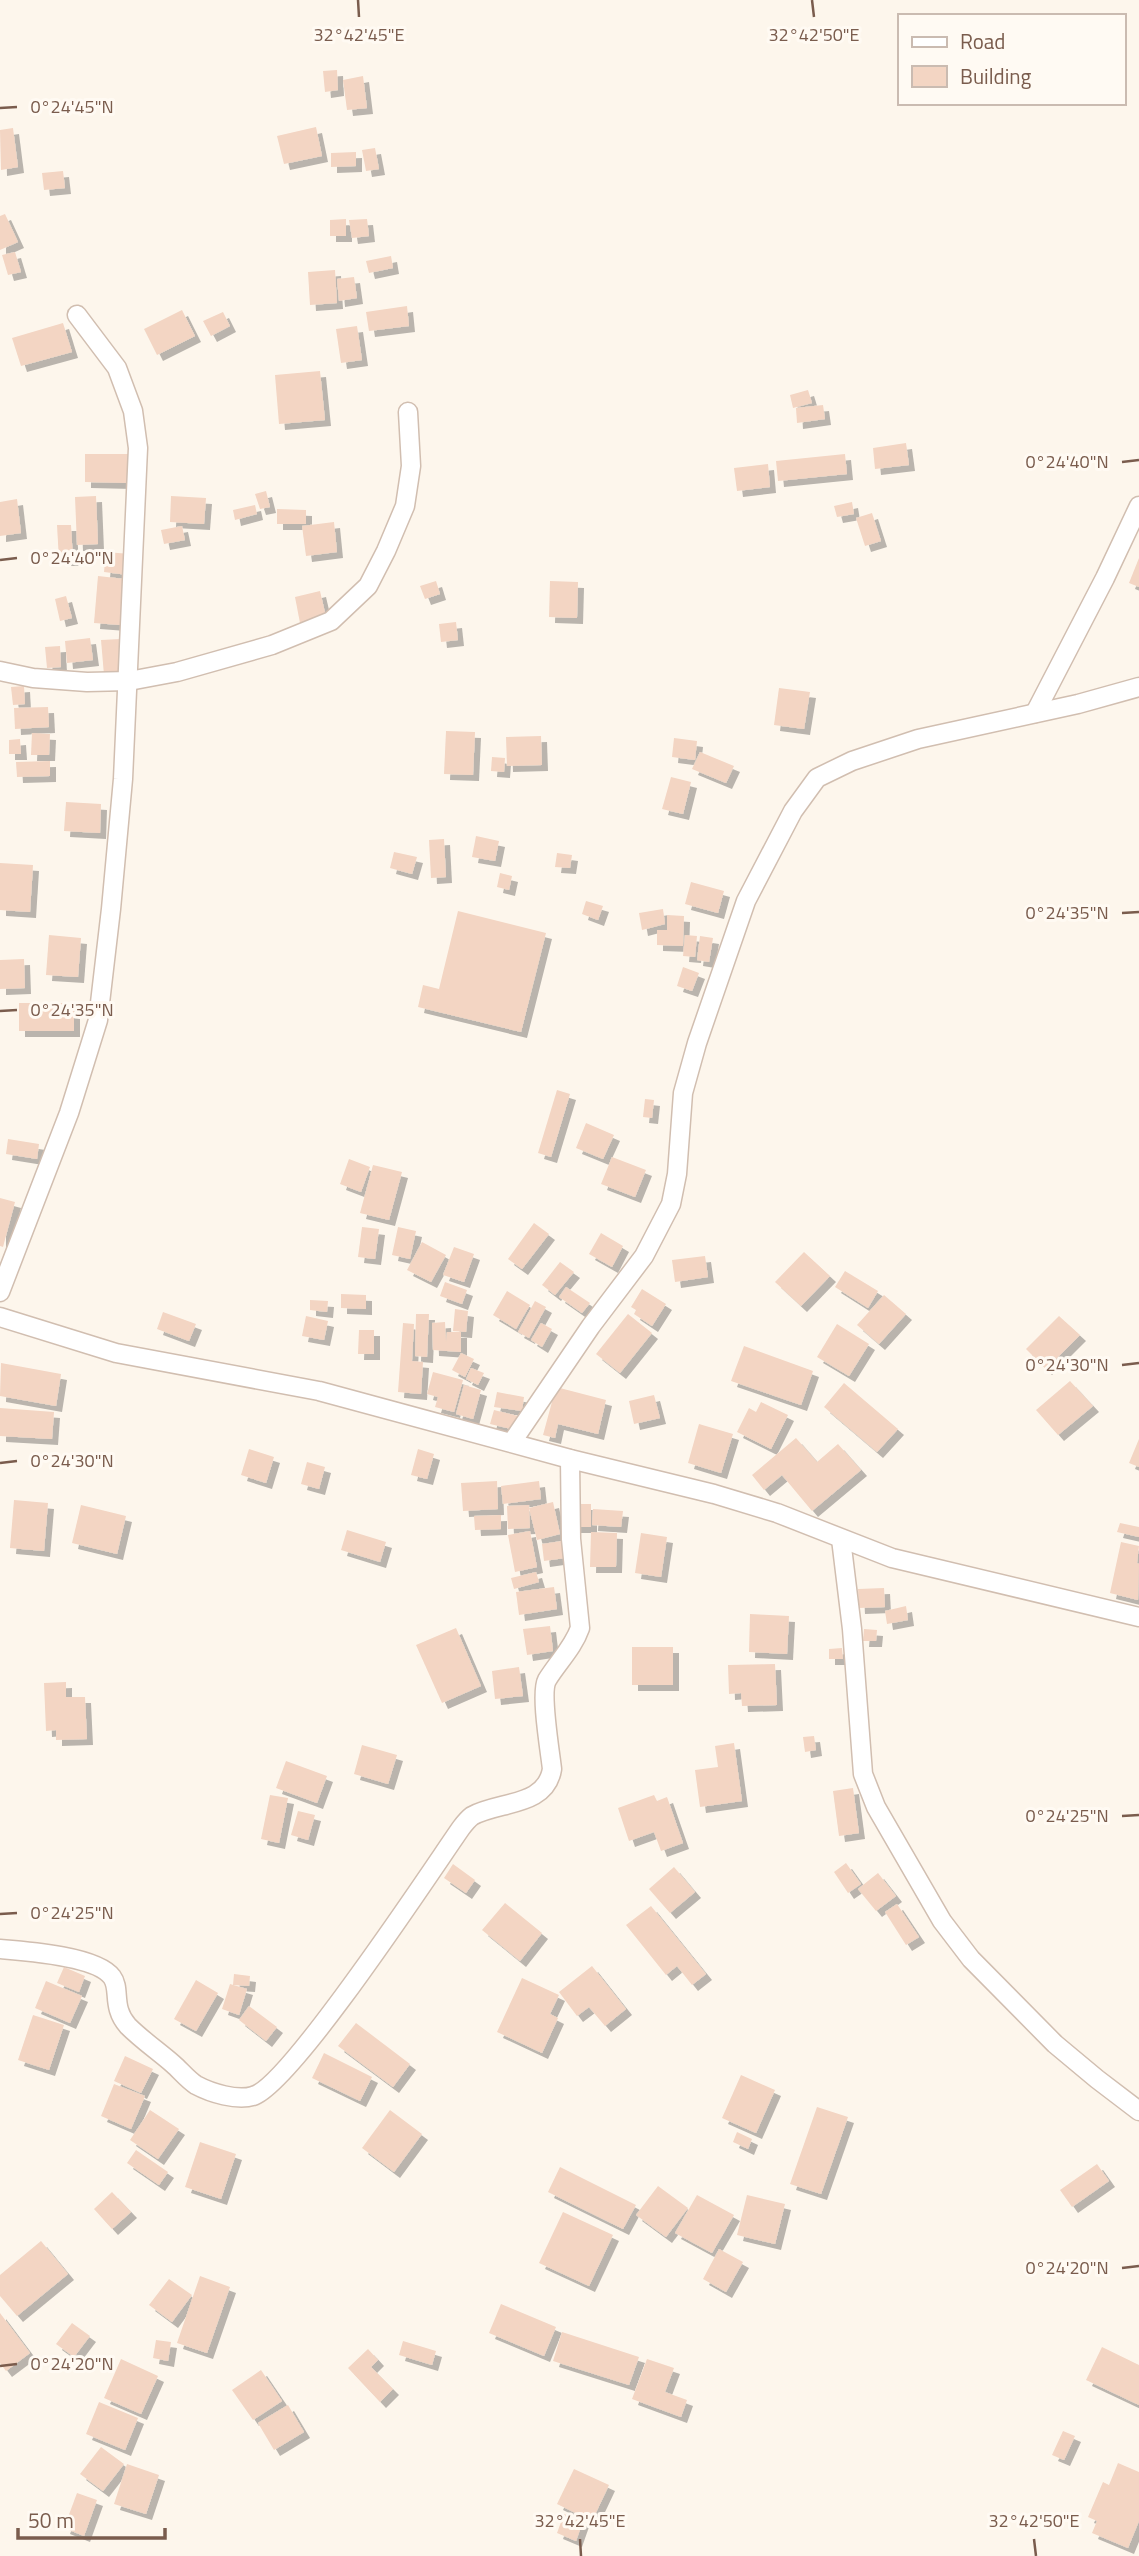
<svg xmlns="http://www.w3.org/2000/svg" width="1139" height="2556" font-family="'Titillium Web',sans-serif">
  <style>
    .building { fill: #f3d5c3; filter: url(#shadow) }
    .lines { fill: none; stroke-linecap: round; stroke-linejoin: round }
    .minor-casing { stroke: #d1beb0; stroke-width: 21 }
    .minor { stroke: #fff; stroke-width: 18 }
    .ticks { fill: none; stroke: #7a5c4d; stroke-width: 2.5 }
    .ticks-label { font-size: 18px; text-anchor: middle; fill: #7a5c4d; stroke: #fffaf3; stroke-width: 6; stroke-linejoin: round; paint-order: stroke }
  </style>
  <defs>
    <filter id="shadow"><feDropShadow dx="6" dy="6" stdDeviation="0" flood-color="#0004"/></filter>
  </defs>
  <rect width="100%" height="100%" fill="#fdf6ec"/>
  <g class="building">
    <polygon points="337,70 338,90 325,92 323,71"/>
    <polygon points="363,76 367,108 347,110 343,80"/>
    <polygon points="316,127 322,156 284,164 277,136"/>
    <polygon points="13,128 18,167 1,170 0,130"/>
    <polygon points="375,148 379,169 366,171 362,150"/>
    <polygon points="356,152 356,166 331,167 331,153"/>
    <polygon points="63,171 65,188 44,190 42,173"/>
    <polygon points="5,214 18,242 0,250 0,216"/>
    <polygon points="346,219 346,236 330,236 330,220"/>
    <polygon points="367,219 369,236 352,238 349,220"/>
    <polygon points="15,252 21,272 8,275 2,255"/>
    <polygon points="391,256 393,268 369,273 366,261"/>
    <polygon points="335,270 337,303 310,305 308,272"/>
    <polygon points="354,277 357,298 339,301 337,279"/>
    <polygon points="407,306 409,326 369,331 366,312"/>
    <polygon points="182,310 195,336 157,355 144,329"/>
    <polygon points="223,312 230,326 211,336 203,321"/>
    <polygon points="63,323 72,352 21,366 12,338"/>
    <polygon points="357,326 362,360 341,363 336,329"/>
    <polygon points="320,371 325,420 279,424 275,375"/>
    <polygon points="808,390 812,403 793,408 790,395"/>
    <polygon points="823,405 825,419 797,423 796,408"/>
    <polygon points="906,443 909,465 875,469 873,448"/>
    <polygon points="85,454 128,454 127,483 85,482"/>
    <polygon points="845,454 847,474 778,481 776,461"/>
    <polygon points="768,464 770,487 737,491 734,468"/>
    <polygon points="266,491 270,507 260,509 255,494"/>
    <polygon points="96,496 98,544 77,545 75,497"/>
    <polygon points="171,496 206,498 204,524 170,522"/>
    <polygon points="17,499 21,533 0,536 0,502"/>
    <polygon points="852,502 854,514 837,517 834,506"/>
    <polygon points="255,505 257,514 235,520 233,510"/>
    <polygon points="277,509 306,510 306,524 277,524"/>
    <polygon points="872,513 881,541 865,546 856,518"/>
    <polygon points="334,522 337,552 306,556 302,526"/>
    <polygon points="57,525 71,525 73,560 59,560"/>
    <polygon points="182,526 185,540 164,544 161,530"/>
    <polygon points="106,552 130,554 128,575 104,572"/>
    <polygon points="1139,558 1139,587 1129,583"/>
    <polygon points="98,576 125,579 120,625 94,623"/>
    <polygon points="436,581 440,594 425,599 420,586"/>
    <polygon points="550,581 578,582 577,618 549,617"/>
    <polygon points="320,591 326,617 300,623 295,597"/>
    <polygon points="66,596 72,618 60,621 55,599"/>
    <polygon points="456,622 458,640 441,642 439,624"/>
    <polygon points="90,638 93,660 67,663 65,641"/>
    <polygon points="121,639 123,674 104,675 101,640"/>
    <polygon points="60,646 61,667 47,668 45,647"/>
    <polygon points="24,686 25,704 13,705 11,687"/>
    <polygon points="779,688 810,692 804,729 774,725"/>
    <polygon points="48,707 49,727 15,729 14,708"/>
    <polygon points="446,731 475,732 473,775 444,774"/>
    <polygon points="32,733 50,734 49,755 31,755"/>
    <polygon points="541,736 542,765 507,766 506,737"/>
    <polygon points="674,738 697,741 695,760 672,757"/>
    <polygon points="20,739 21,754 9,754 9,740"/>
    <polygon points="700,752 734,766 726,783 692,769"/>
    <polygon points="492,757 505,758 504,772 491,771"/>
    <polygon points="50,761 50,776 17,777 16,762"/>
    <polygon points="671,777 691,782 683,814 662,809"/>
    <polygon points="66,802 101,804 100,833 64,831"/>
    <polygon points="476,836 499,841 495,861 472,857"/>
    <polygon points="444,839 446,877 431,878 429,840"/>
    <polygon points="394,852 417,857 412,874 390,868"/>
    <polygon points="557,853 572,855 570,868 555,867"/>
    <polygon points="0,863 33,865 30,912 0,910"/>
    <polygon points="500,873 512,876 509,890 497,887"/>
    <polygon points="691,882 724,891 718,913 685,904"/>
    <polygon points="586,901 603,906 598,920 582,914"/>
    <polygon points="663,909 665,924 642,930 639,913"/>
    <polygon points="458,911 546,933 521,1032 418,1007 423,985 439,989"/>
    <polygon points="667,915 684,916 683,946 657,945 657,930 667,930"/>
    <polygon points="49,935 81,938 78,977 46,975"/>
    <polygon points="685,935 697,936 695,957 683,956"/>
    <polygon points="700,936 713,938 709,962 697,960"/>
    <polygon points="24,959 25,988 0,989 0,960"/>
    <polygon points="683,967 699,973 692,991 677,986"/>
    <rect x="19" y="1003" width="55" height="28"/>
    <polygon points="557,1090 570,1094 551,1157 538,1153"/>
    <polygon points="645,1099 654,1100 652,1118 643,1117"/>
    <polygon points="586,1123 614,1135 603,1159 576,1148"/>
    <polygon points="8,1139 39,1144 37,1159 6,1154"/>
    <polygon points="612,1157 646,1170 635,1197 601,1184"/>
    <polygon points="349,1159 370,1167 361,1192 340,1184"/>
    <polygon points="373,1165 402,1172 389,1220 360,1213"/>
    <polygon points="0,1198 15,1202 3,1247 0,1246"/>
    <polygon points="534,1223 549,1234 522,1269 508,1259"/>
    <polygon points="362,1227 379,1229 375,1259 358,1257"/>
    <polygon points="398,1227 416,1231 410,1259 392,1255"/>
    <polygon points="601,1233 623,1246 612,1267 589,1254"/>
    <polygon points="422,1242 446,1255 431,1282 407,1270"/>
    <polygon points="454,1247 474,1254 464,1282 443,1275"/>
    <polygon points="804,1252 830,1276 801,1306 775,1282"/>
    <polygon points="705,1256 708,1277 675,1282 672,1260"/>
    <polygon points="560,1262 574,1272 555,1295 542,1285"/>
    <polygon points="845,1271 878,1291 868,1308 835,1287"/>
    <polygon points="445,1282 467,1290 462,1304 440,1296"/>
    <polygon points="566,1287 590,1303 582,1313 559,1297"/>
    <polygon points="642,1289 666,1304 652,1326 634,1314 636,1310 631,1307"/>
    <polygon points="507,1291 530,1305 516,1329 493,1315"/>
    <polygon points="341,1294 366,1295 366,1309 341,1308"/>
    <polygon points="884,1295 906,1314 879,1344 857,1325"/>
    <polygon points="310,1300 328,1301 327,1312 310,1310"/>
    <polygon points="535,1301 546,1307 529,1338 518,1332"/>
    <polygon points="455,1309 468,1311 466,1332 453,1331"/>
    <polygon points="163,1312 196,1324 189,1341 157,1329"/>
    <polygon points="416,1314 429,1314 427,1357 415,1356"/>
    <polygon points="628,1314 652,1333 620,1373 596,1354"/>
    <polygon points="306,1316 328,1321 324,1340 302,1336"/>
    <polygon points="1059,1316 1080,1335 1046,1369 1026,1349"/>
    <polygon points="445,1322 446,1342 447,1332 461,1332 461,1352 433,1350 432,1323"/>
    <polygon points="403,1323 414,1324 412,1361 423,1362 421,1394 398,1392"/>
    <polygon points="541,1323 552,1329 542,1347 531,1340"/>
    <polygon points="837,1324 869,1344 849,1376 817,1357"/>
    <polygon points="359,1330 374,1330 374,1354 358,1354"/>
    <polygon points="744,1346 813,1371 801,1405 731,1381"/>
    <polygon points="461,1353 474,1359 465,1377 452,1370"/>
    <polygon points="1,1363 61,1374 56,1406 0,1396"/>
    <polygon points="471,1368 484,1373 478,1385 466,1379"/>
    <polygon points="433,1372 463,1380 454,1412 435,1407 438,1397 427,1394"/>
    <polygon points="1070,1381 1093,1406 1058,1435 1036,1410"/>
    <polygon points="844,1383 898,1429 877,1452 824,1407"/>
    <polygon points="464,1385 481,1390 473,1419 456,1414"/>
    <polygon points="556,1387 606,1400 598,1434 558,1424 555,1438 543,1435"/>
    <polygon points="497,1392 524,1397 522,1411 494,1407"/>
    <polygon points="654,1395 660,1418 634,1424 629,1401"/>
    <polygon points="761,1402 788,1415 771,1449 737,1432 749,1408 756,1412"/>
    <polygon points="0,1408 54,1412 52,1439 0,1436"/>
    <polygon points="494,1410 518,1416 515,1430 490,1424"/>
    <polygon points="699,1424 733,1434 721,1473 688,1463"/>
    <polygon points="796,1438 817,1462 838,1444 861,1470 812,1511 782,1475 764,1490 752,1475"/>
    <polygon points="1139,1439 1139,1467 1129,1463"/>
    <polygon points="249,1449 274,1457 266,1483 241,1475"/>
    <polygon points="418,1449 434,1454 427,1479 411,1475"/>
    <polygon points="307,1462 325,1467 319,1489 301,1484"/>
    <polygon points="497,1481 498,1509 463,1511 461,1483"/>
    <polygon points="539,1481 541,1499 503,1504 501,1486"/>
    <polygon points="14,1500 48,1503 44,1551 10,1548"/>
    <polygon points="553,1502 560,1534 537,1540 529,1508"/>
    <rect x="574" y="1504" width="17" height="23"/>
    <polygon points="81,1505 126,1516 117,1554 72,1543"/>
    <polygon points="529,1505 530,1528 508,1529 507,1506"/>
    <polygon points="593,1509 623,1511 621,1527 592,1525"/>
    <polygon points="501,1515 501,1529 475,1530 474,1516"/>
    <polygon points="1120,1523 1139,1527 1139,1537 1117,1532"/>
    <polygon points="347,1530 386,1542 380,1562 341,1550"/>
    <polygon points="530,1531 537,1567 515,1572 508,1535"/>
    <polygon points="591,1532 617,1533 616,1567 590,1567"/>
    <polygon points="641,1533 667,1537 661,1577 635,1573"/>
    <polygon points="562,1541 565,1558 544,1561 542,1544"/>
    <polygon points="1121,1542 1139,1546 1137,1563 1139,1564 1138,1600 1110,1593"/>
    <polygon points="536,1572 539,1582 514,1589 511,1578"/>
    <polygon points="554,1587 557,1609 519,1615 516,1592"/>
    <polygon points="884,1588 885,1607 859,1608 858,1589"/>
    <polygon points="906,1606 908,1620 887,1624 885,1611"/>
    <polygon points="750,1614 789,1616 787,1654 749,1652"/>
    <polygon points="550,1626 553,1651 527,1655 523,1629"/>
    <polygon points="456,1628 481,1686 442,1703 416,1645"/>
    <polygon points="864,1629 877,1630 876,1641 863,1641"/>
    <rect x="632" y="1647" width="41" height="38"/>
    <polygon points="842,1648 843,1659 829,1659 829,1649"/>
    <polygon points="775,1664 777,1705 742,1706 741,1693 729,1694 728,1665"/>
    <polygon points="519,1667 523,1696 495,1699 492,1671"/>
    <polygon points="66,1682 66,1697 85,1697 87,1739 56,1740 56,1730 46,1731 44,1683"/>
    <polygon points="814,1736 816,1750 805,1752 803,1737"/>
    <polygon points="734,1743 742,1801 700,1807 695,1770 718,1767 715,1746"/>
    <polygon points="362,1745 397,1755 388,1784 354,1774"/>
    <polygon points="286,1761 327,1776 317,1803 276,1788"/>
    <polygon points="853,1788 859,1833 839,1836 833,1791"/>
    <polygon points="270,1795 288,1798 279,1843 261,1839"/>
    <polygon points="654,1795 657,1801 667,1797 683,1843 661,1851 654,1832 629,1841 618,1808"/>
    <polygon points="298,1811 315,1815 308,1840 291,1835"/>
    <polygon points="846,1863 861,1884 848,1893 834,1872"/>
    <polygon points="453,1864 475,1880 466,1893 444,1878"/>
    <polygon points="674,1867 695,1892 670,1913 649,1889"/>
    <polygon points="878,1873 896,1896 876,1911 858,1889"/>
    <polygon points="505,1903 542,1933 520,1961 482,1930"/>
    <polygon points="897,1904 919,1937 906,1945 885,1912"/>
    <polygon points="651,1906 706,1974 692,1985 677,1966 666,1975 626,1925"/>
    <polygon points="592,1966 626,2009 605,2026 589,2007 577,2016 559,1992"/>
    <polygon points="64,1967 85,1976 79,1992 57,1983"/>
    <polygon points="234,1974 250,1976 249,1986 233,1985"/>
    <polygon points="522,1978 559,1995 550,2014 558,2018 542,2053 497,2032"/>
    <polygon points="196,1980 218,1993 196,2031 174,2019"/>
    <polygon points="46,1981 82,1996 70,2023 35,2008"/>
    <polygon points="230,1984 247,1989 239,2015 222,2009"/>
    <polygon points="249,2006 277,2027 266,2041 239,2020"/>
    <polygon points="33,2015 64,2025 49,2070 18,2060"/>
    <polygon points="356,2023 410,2064 393,2087 338,2046"/>
    <polygon points="324,2053 372,2077 360,2101 312,2078"/>
    <polygon points="125,2056 153,2069 141,2093 114,2081"/>
    <polygon points="741,2075 775,2090 756,2133 722,2118"/>
    <polygon points="114,2084 145,2096 131,2129 101,2116"/>
    <polygon points="817,2107 848,2117 821,2194 790,2184"/>
    <polygon points="150,2110 179,2129 158,2159 130,2140"/>
    <polygon points="390,2110 422,2134 394,2172 362,2148"/>
    <polygon points="737,2132 752,2139 748,2149 733,2142"/>
    <polygon points="200,2142 236,2154 221,2199 185,2187"/>
    <polygon points="136,2150 168,2172 159,2185 127,2163"/>
    <polygon points="1097,2164 1109,2181 1072,2207 1060,2190"/>
    <polygon points="560,2167 636,2205 623,2229 548,2192"/>
    <polygon points="658,2186 688,2208 666,2237 636,2215"/>
    <polygon points="112,2192 131,2212 112,2229 94,2209"/>
    <polygon points="697,2195 734,2215 712,2253 675,2233"/>
    <polygon points="747,2195 785,2204 775,2244 737,2235"/>
    <polygon points="563,2212 613,2235 589,2286 539,2263"/>
    <polygon points="41,2241 68,2274 17,2316 0,2296 0,2275"/>
    <polygon points="719,2249 743,2262 726,2292 703,2279"/>
    <polygon points="200,2276 230,2287 207,2353 177,2343"/>
    <polygon points="169,2279 192,2295 172,2322 149,2305"/>
    <polygon points="501,2304 556,2327 544,2356 489,2333"/>
    <polygon points="0,2313 30,2353 6,2371 0,2363"/>
    <polygon points="72,2323 90,2336 74,2357 56,2344"/>
    <polygon points="562,2332 639,2357 629,2385 553,2361"/>
    <polygon points="156,2340 171,2342 168,2361 153,2358"/>
    <polygon points="403,2341 436,2351 432,2365 399,2355"/>
    <polygon points="1102,2347 1139,2365 1139,2405 1086,2380"/>
    <polygon points="368,2349 378,2360 371,2367 393,2389 380,2402 348,2368"/>
    <polygon points="121,2359 158,2376 141,2414 104,2398"/>
    <polygon points="647,2359 674,2368 665,2392 687,2400 681,2417 632,2399"/>
    <polygon points="261,2370 282,2401 253,2420 232,2390"/>
    <polygon points="99,2402 138,2418 125,2450 86,2434"/>
    <polygon points="288,2405 304,2432 274,2450 258,2423"/>
    <polygon points="1063,2431 1075,2436 1064,2460 1052,2455"/>
    <polygon points="101,2447 124,2464 103,2491 80,2474"/>
    <polygon points="1118,2463 1139,2472 1139,2521 1128,2548 1092,2533 1097,2521 1088,2517 1103,2482 1109,2485"/>
    <polygon points="127,2464 159,2475 146,2514 114,2504"/>
    <polygon points="574,2469 609,2485 592,2521 557,2504"/>
    <polygon points="77,2493 97,2500 84,2536 64,2528"/>
    <polygon points="564,2514 583,2521 576,2541 557,2533"/>
  </g>
  <g class="lines">
    <g class="minor-casing">
      <g id="minor">
        <polyline points="0,671 33,678 87,682 129,681 177,672 272,645 331,621 368,586 386,551 405,506 411,466 408,412"/>
        <polyline points="1035,713 1105,578 1139,506"/>
        <polyline points="0,1292 69,1113 98,1020 111,909 123,779 138,448 133,411 117,368 77,315"/>
        <polyline points="0,1317 116,1353 319,1391 570,1459 714,1494 777,1513 892,1558 1139,1617"/>
        <polyline points="512,1442 591,1326 644,1256 671,1204 677,1174 683,1093 697,1043 746,901 793,811 817,778 852,761 918,739 1078,704 1139,687"/>
        <polyline points="841,1539 852,1629 863,1774 876,1807 942,1921 971,1959 1055,2044 1097,2079 1139,2111"/>
        <path d="M 0,1949 C 25,1951 97,1956 112,1977 C 121,1989 111,2007 128,2026 C 142,2040 158,2051 173,2064 C 180,2070 188,2080 196,2085 C 211,2093 237,2101 253,2096 C 290,2086 431,1871 461,1828 C 464,1824 468,1819 472,1816 C 499,1801 546,1807 552,1769 C 550,1751 540,1693 547,1680 C 558,1662 573,1648 580,1628 L 571,1539 L 570,1459"/>
      </g>
    </g>
    <use href="#minor" class="minor"/>
  </g>
  <path class="ticks" d="M 358,0 L 359,17M 812,0 L 814,17M 0,108 L 17,107M 1122,462 L 1139,460M 0,560 L 17,558M 1122,913 L 1139,912M 0,1011 L 17,1010M 1122,1365 L 1139,1363M 0,1463 L 17,1461M 1122,1816 L 1139,1815M 0,1914 L 17,1913M 1122,2268 L 1139,2266M 0,2366 L 17,2364M 580,2539 L 581,2556M 1034,2539 L 1036,2556"/>
  <g class="ticks-label">
    <text x="359" y="41">32°42'45"E</text>
    <text x="814" y="41">32°42'50"E</text>
    <text x="72" y="113">0°24'45"N</text>
    <text x="1067" y="468">0°24'40"N</text>
    <text x="72" y="564">0°24'40"N</text>
    <text x="1067" y="919">0°24'35"N</text>
    <text x="72" y="1016">0°24'35"N</text>
    <text x="1067" y="1371">0°24'30"N</text>
    <text x="72" y="1467">0°24'30"N</text>
    <text x="1067" y="1822">0°24'25"N</text>
    <text x="72" y="1919">0°24'25"N</text>
    <text x="1067" y="2274">0°24'20"N</text>
    <text x="72" y="2370">0°24'20"N</text>
    <text x="580" y="2527">32°42'45"E</text>
    <text x="1034" y="2527">32°42'50"E</text>
  </g>
  <rect x="898" y="14" width="228" height="91" fill="#fffaf3" stroke="#cabbb1" stroke-width="2"/>
  <rect x="912" y="37" width="35" height="10" fill="#ffffff" stroke="#cabbb1" stroke-width="2"/>
  <text x="960" y="49" font-size="21" fill="#7a5c4d">Road</text>
  <rect x="912" y="66" width="35" height="21" fill="#f3d5c3" stroke="#cabbb1" stroke-width="2"/>
  <text x="960" y="84" font-size="21" fill="#7a5c4d">Building</text>
  <path d="M18 2528v10h147v-10" fill="none" stroke="#7a5c4d" stroke-width="3.5"/>
  <text x="28" y="2528" font-size="21" fill="#7a5c4d" stroke="#fffaf3" stroke-width="5" paint-order="stroke">50 m</text>
</svg>
